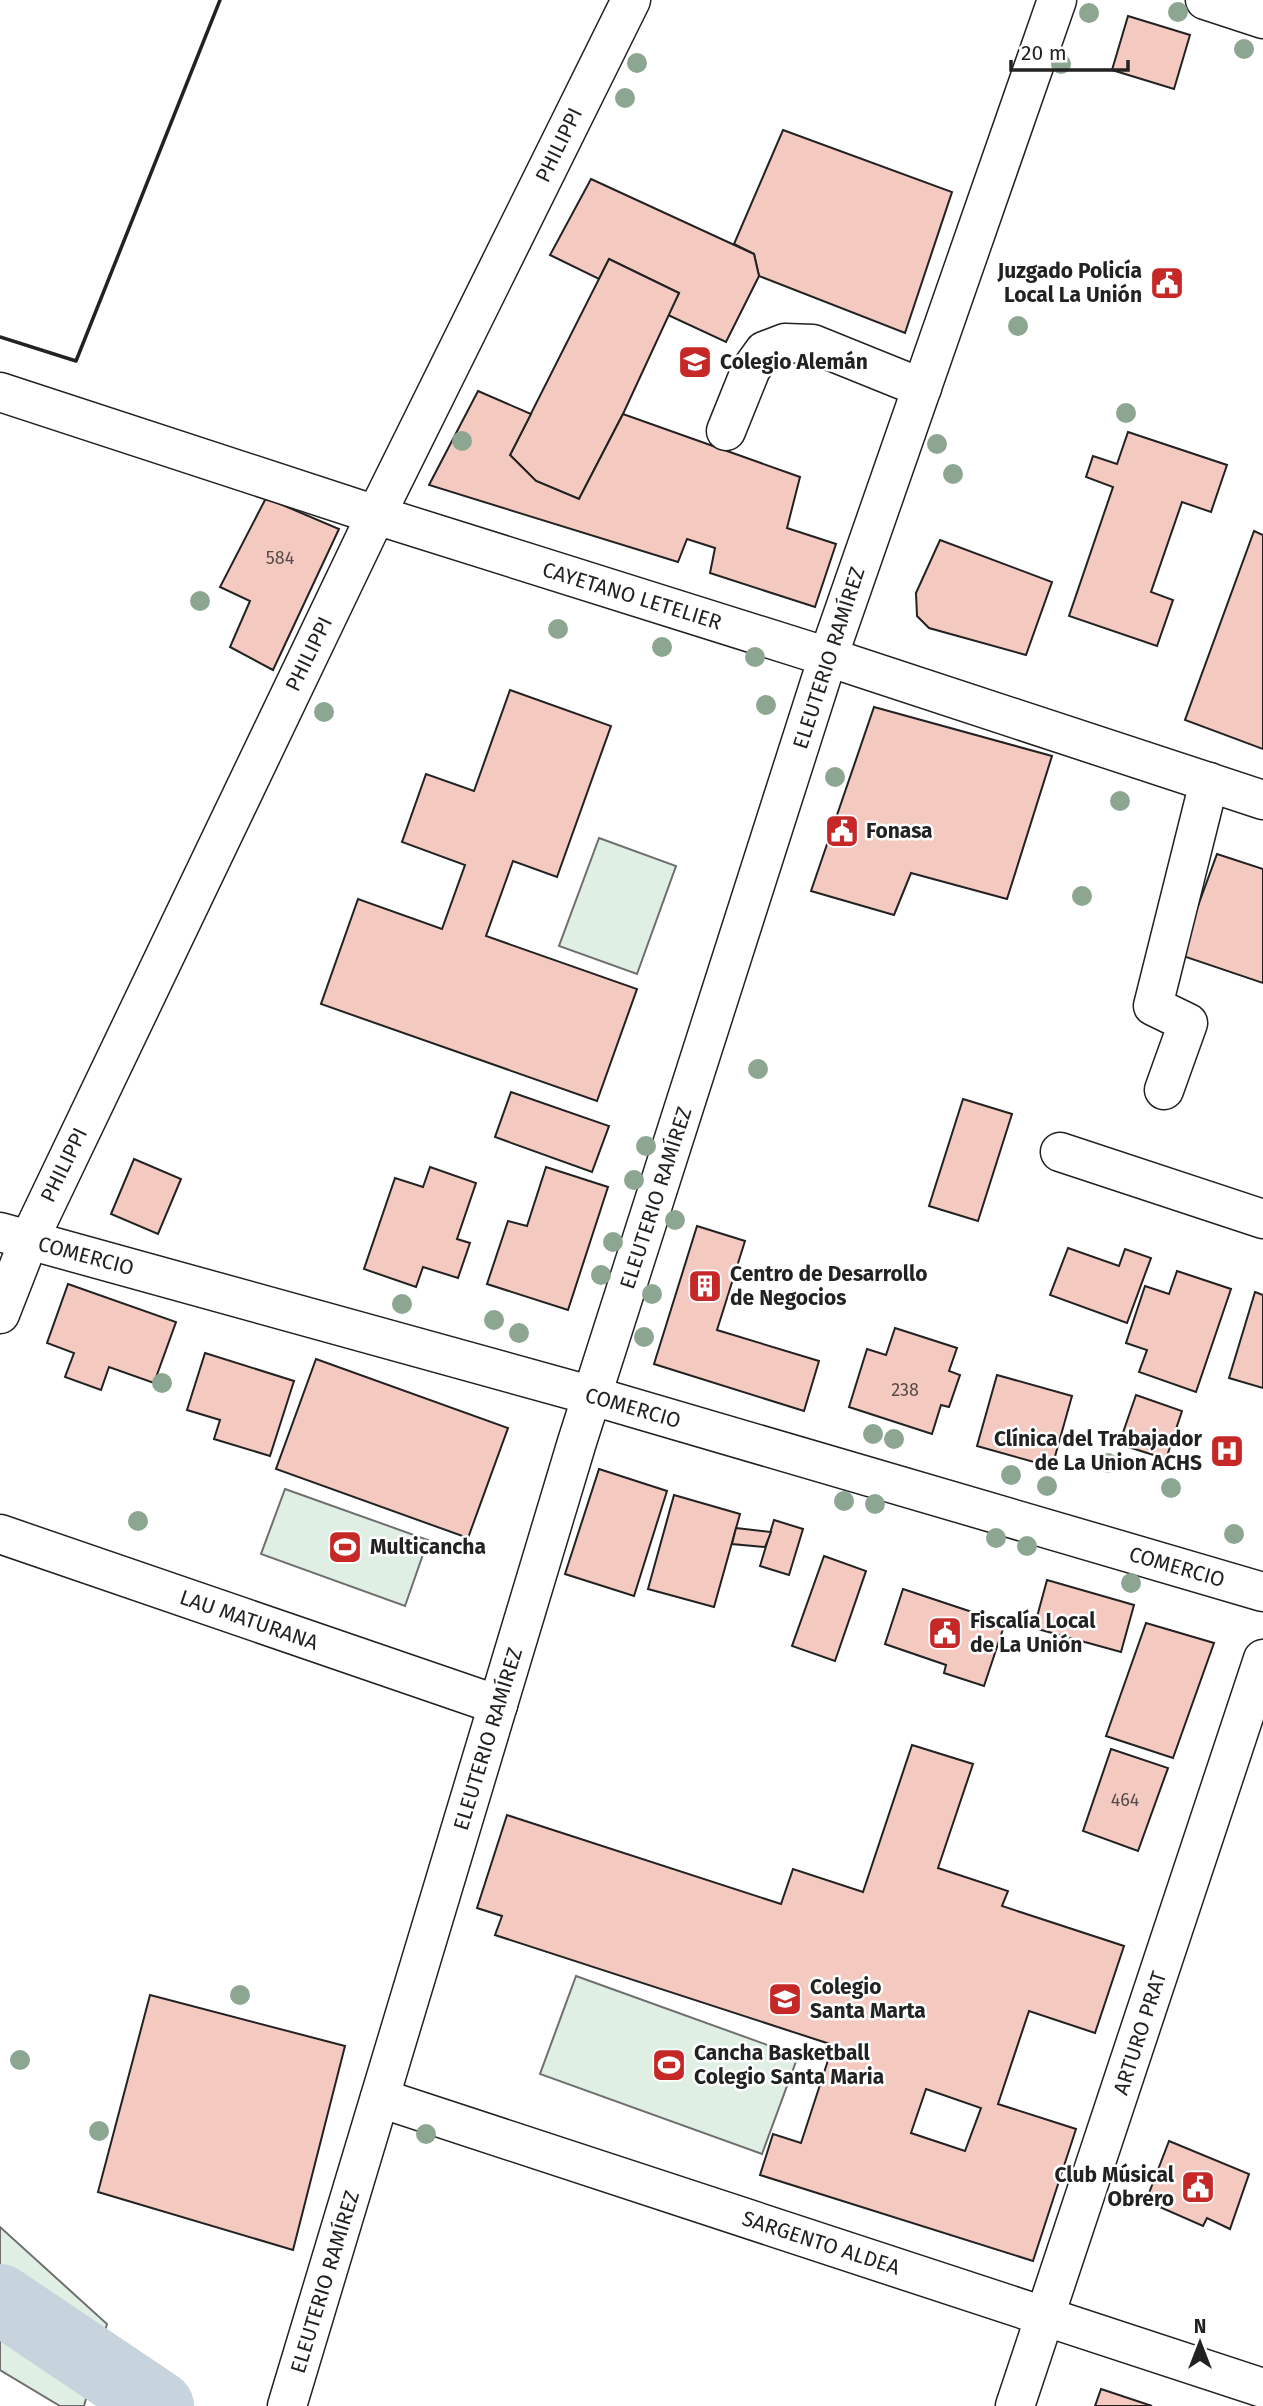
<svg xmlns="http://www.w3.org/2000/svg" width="1263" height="2406" font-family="'Fira Sans',sans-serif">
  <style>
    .green { fill: #e0efe3; stroke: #6f6f6f; stroke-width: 2 }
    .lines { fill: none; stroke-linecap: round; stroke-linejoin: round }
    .river { stroke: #c7d3dd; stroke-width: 70 }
    .building { fill: #f3c9c0; stroke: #222; stroke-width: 2; fill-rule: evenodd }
    .minor-casing { stroke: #222; stroke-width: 41 }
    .major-casing { stroke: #222; stroke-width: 41 }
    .minor { stroke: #fff; stroke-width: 38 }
    .major { stroke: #fff; stroke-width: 38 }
    .wall { stroke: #222; stroke-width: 3.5 }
    .tree { fill: #8da692 }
    .labels { text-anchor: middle; stroke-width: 5; stroke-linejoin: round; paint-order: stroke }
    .number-label { font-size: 18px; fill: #564c4a }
    .street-label { font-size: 21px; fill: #222; stroke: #fff }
    .poi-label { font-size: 21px; font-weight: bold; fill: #222; stroke: #fff; text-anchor: start }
  </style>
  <rect width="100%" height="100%" fill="#fff"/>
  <g class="green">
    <polygon points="599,838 676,866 637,974 559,946"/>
    <polygon points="285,1489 428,1540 405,1606 261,1554"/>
    <polygon points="576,1976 798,2056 762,2154 540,2074"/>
    <polygon points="0,2227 107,2324 84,2406 60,2406 0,2370"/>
  </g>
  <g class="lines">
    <polyline class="river" points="0,2299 159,2406"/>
  </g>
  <g class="building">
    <polygon points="1128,16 1190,35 1174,89 1112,70"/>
    <polygon points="783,130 952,192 905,333 759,276 754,254 734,244"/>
    <polygon points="591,179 754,254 759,276 726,342 668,315 679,293 609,259 599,279 550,255"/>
    <polygon points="609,259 679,293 623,414 579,499 536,481 510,455"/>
    <polygon points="478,391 531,414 510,455 536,481 579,499 623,414 800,477 787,528 836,544 815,607 710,573 715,548 687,539 678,562 429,485"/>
    <polygon points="1128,432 1227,465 1211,512 1182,502 1151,592 1173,600 1157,646 1069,616 1113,487 1086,477 1093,456 1117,464"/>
    <polygon points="266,498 339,529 273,670 230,647 250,601 220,587"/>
    <polygon points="1254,531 1263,535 1263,749 1185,720"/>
    <polygon points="940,540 1052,582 1026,655 929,628 917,616 916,593"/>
    <polygon points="510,690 611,726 557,877 513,861 486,936 637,989 597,1101 321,1004 358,899 442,929 465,865 402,842 426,774 474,791"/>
    <polygon points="874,707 1052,756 1007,899 911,873 894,915 811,891"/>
    <polygon points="1217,854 1263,869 1263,983 1180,955"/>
    <polygon points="511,1092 609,1126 592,1172 495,1137"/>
    <polygon points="963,1099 1012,1114 978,1221 929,1206"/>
    <polygon points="134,1159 181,1179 158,1234 111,1214"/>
    <polygon points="430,1167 476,1183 457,1239 470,1243 458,1278 423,1267 416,1287 364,1269 395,1178 423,1187"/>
    <polygon points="546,1167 608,1187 568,1310 487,1284 508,1221 527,1226"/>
    <polygon points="697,1226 745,1241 717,1330 819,1361 804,1411 654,1364"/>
    <polygon points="1068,1248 1119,1266 1125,1249 1151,1258 1127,1323 1050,1295"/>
    <polygon points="1177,1271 1231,1289 1196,1392 1139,1372 1147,1350 1126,1343 1145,1286 1169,1294"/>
    <polygon points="68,1284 176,1322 154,1383 109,1367 101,1390 65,1377 74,1353 47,1343"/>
    <polygon points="1255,1292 1263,1295 1263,1388 1229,1378"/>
    <polygon points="895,1328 957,1348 949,1371 960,1375 949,1407 941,1405 932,1434 849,1407 867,1349 886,1355"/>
    <polygon points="205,1353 294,1381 270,1456 214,1439 220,1420 187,1410"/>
    <polygon points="316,1359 508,1428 468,1538 276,1469"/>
    <polygon points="997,1375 1072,1396 1052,1467 977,1446"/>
    <polygon points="1136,1395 1182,1411 1166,1459 1119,1444"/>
    <polygon points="599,1469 667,1491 634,1596 565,1574"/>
    <polygon points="674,1495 740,1514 714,1607 648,1589"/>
    <polygon points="774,1520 803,1529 789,1575 760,1566"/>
    <polygon points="736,1528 771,1532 765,1547 732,1544"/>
    <polygon points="824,1556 866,1571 835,1661 792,1646"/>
    <polygon points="1047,1580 1134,1605 1121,1652 1034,1628"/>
    <polygon points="903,1589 1005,1623 984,1686 944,1673 946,1665 885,1644"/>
    <polygon points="1146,1623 1214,1643 1173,1758 1106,1736"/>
    <path d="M 912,1745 L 973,1764 L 938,1868 L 1008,1891 L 1002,1906 L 1124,1946 L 1095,2033 L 1029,2011 L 998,2104 L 1076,2129 L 1033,2261 L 760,2175 L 773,2134 L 801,2143 L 833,2045 L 495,1935 L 502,1916 L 477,1908 L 507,1815 L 781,1904 L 793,1869 L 863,1892 ZM 926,2089 L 981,2108 L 965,2151 L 911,2133 Z"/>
    <polygon points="1111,1749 1168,1768 1138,1851 1083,1831"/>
    <polygon points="150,1995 345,2046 293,2250 98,2192"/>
    <polygon points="1169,2141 1249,2174 1230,2229 1207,2218 1203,2226 1146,2201"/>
    <polygon points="1101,2389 1152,2406 1095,2406"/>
  </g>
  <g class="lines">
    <g class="minor-casing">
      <g id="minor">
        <polyline points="1205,0 1263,19"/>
        <polyline points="0,392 376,515 828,657"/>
        <polyline points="726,431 751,369 764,351 785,343 813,344 922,388"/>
        <polyline points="1164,1090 1188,1023 1153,1006 1209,782"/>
        <polyline points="1060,1152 1263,1219"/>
        <polyline points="0,1232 593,1396"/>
        <polyline points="0,1314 29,1240 376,515 631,0"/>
        <polyline points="0,1534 498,1705"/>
      </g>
    </g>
    <g class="major-casing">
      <g id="major">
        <polyline points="828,657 1263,800"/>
        <polyline points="593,1396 1263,1592"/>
        <polyline points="380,2098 1263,2388"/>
        <polyline points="287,2406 577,1442 828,657 1057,0"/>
        <polyline points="1015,2406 1263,1659"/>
      </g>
    </g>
    <use href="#minor" class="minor"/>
    <use href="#major" class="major"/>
    <polyline class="wall" points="0,337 76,361 220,0"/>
  </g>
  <g class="tree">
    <circle cx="1178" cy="12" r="10"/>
    <circle cx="1089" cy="13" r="10"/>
    <circle cx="1244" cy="49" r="10"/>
    <circle cx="637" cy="63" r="10"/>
    <circle cx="1061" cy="64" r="10"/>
    <circle cx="625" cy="98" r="10"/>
    <circle cx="1018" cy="326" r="10"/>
    <circle cx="1126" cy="413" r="10"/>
    <circle cx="462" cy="441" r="10"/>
    <circle cx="937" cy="444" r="10"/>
    <circle cx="953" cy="474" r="10"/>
    <circle cx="200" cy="601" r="10"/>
    <circle cx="558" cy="629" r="10"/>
    <circle cx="662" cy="647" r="10"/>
    <circle cx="755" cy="657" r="10"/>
    <circle cx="766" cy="705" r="10"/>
    <circle cx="324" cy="712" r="10"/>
    <circle cx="835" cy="777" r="10"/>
    <circle cx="1120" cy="801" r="10"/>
    <circle cx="1082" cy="896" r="10"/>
    <circle cx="758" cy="1069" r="10"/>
    <circle cx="646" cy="1146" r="10"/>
    <circle cx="634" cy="1180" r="10"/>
    <circle cx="675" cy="1220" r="10"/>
    <circle cx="613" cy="1242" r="10"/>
    <circle cx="601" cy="1275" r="10"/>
    <circle cx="652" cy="1294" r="10"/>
    <circle cx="402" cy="1304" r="10"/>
    <circle cx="494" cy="1320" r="10"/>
    <circle cx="519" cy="1333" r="10"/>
    <circle cx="644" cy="1337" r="10"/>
    <circle cx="162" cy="1383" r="10"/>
    <circle cx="873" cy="1434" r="10"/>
    <circle cx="894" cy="1439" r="10"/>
    <circle cx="1108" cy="1463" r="10"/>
    <circle cx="1011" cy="1475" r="10"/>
    <circle cx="1047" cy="1486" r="10"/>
    <circle cx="1171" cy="1488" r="10"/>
    <circle cx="844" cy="1501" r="10"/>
    <circle cx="875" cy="1504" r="10"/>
    <circle cx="138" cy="1521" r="10"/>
    <circle cx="1234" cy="1534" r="10"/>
    <circle cx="996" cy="1538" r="10"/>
    <circle cx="1027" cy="1546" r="10"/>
    <circle cx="1131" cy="1583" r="10"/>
    <circle cx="240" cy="1995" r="10"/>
    <circle cx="20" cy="2060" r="10"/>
    <circle cx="99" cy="2131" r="10"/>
    <circle cx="426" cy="2134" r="10"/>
  </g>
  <defs>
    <g id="civic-square" transform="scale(1.75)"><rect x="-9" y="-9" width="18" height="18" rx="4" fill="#c62828" stroke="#fff"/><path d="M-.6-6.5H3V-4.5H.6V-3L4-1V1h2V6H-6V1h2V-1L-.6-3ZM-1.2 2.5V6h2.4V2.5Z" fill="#fff"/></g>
    <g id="school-square" transform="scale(1.75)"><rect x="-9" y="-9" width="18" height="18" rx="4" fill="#c62828" stroke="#fff"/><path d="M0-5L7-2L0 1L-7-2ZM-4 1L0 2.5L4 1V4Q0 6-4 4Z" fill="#fff"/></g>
    <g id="building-square" transform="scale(1.75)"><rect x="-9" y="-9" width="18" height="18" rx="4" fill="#c62828" stroke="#fff"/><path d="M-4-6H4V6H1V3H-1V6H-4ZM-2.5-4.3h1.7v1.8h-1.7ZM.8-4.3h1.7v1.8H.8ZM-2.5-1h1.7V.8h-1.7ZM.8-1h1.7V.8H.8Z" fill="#fff"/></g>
    <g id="hospital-square" transform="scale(1.75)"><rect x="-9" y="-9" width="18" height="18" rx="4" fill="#c62828" stroke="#fff"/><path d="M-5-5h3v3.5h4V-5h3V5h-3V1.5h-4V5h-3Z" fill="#fff"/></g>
    <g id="stadium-square" transform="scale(1.75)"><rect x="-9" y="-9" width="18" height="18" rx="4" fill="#c62828" stroke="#fff"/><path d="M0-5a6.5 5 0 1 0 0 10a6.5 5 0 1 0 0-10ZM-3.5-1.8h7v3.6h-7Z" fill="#fff"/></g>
  </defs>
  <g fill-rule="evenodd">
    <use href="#civic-square" x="1167" y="283"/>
    <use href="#school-square" x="695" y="362"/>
    <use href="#civic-square" x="842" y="831"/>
    <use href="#building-square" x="705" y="1286"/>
    <use href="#hospital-square" x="1227" y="1451"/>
    <use href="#stadium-square" x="345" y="1547"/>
    <use href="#civic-square" x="945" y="1633"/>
    <use href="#school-square" x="785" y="1999"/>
    <use href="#stadium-square" x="669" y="2065"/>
    <use href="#civic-square" x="1198" y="2187"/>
  </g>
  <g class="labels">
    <g class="number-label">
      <text x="280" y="564">584</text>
      <text x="905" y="1396">238</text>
      <text x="1125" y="1806">464</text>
    </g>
    <g class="street-label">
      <text transform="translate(559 145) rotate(-64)" y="7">PHILIPPI</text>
      <text transform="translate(632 596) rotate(17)" y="7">CAYETANO LETELIER</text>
      <text transform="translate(309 654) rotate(-64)" y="7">PHILIPPI</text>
      <text transform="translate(829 658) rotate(-72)" y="7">ELEUTERIO RAMÍREZ</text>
      <text transform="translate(64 1165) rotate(-64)" y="7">PHILIPPI</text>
      <text transform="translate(656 1198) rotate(-72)" y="7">ELEUTERIO RAMÍREZ</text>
      <text transform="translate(86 1256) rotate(15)" y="7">COMERCIO</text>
      <text transform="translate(633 1408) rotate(16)" y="7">COMERCIO</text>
      <text transform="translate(1177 1567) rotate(16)" y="7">COMERCIO</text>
      <text transform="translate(249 1620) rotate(19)" y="7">LAU MATURANA</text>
      <text transform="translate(488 1739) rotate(-73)" y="7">ELEUTERIO RAMÍREZ</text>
      <text transform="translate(1140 2033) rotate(-72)" y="7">ARTURO PRAT</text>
      <text transform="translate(821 2243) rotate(18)" y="7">SARGENTO ALDEA</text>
      <text transform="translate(325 2282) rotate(-73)" y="7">ELEUTERIO RAMÍREZ</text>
    </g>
    <g class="poi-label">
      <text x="1142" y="278" text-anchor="end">Juzgado Policía<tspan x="1142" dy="24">Local La Unión</tspan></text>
      <text x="720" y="369">Colegio Alemán</text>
      <text x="866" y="838">Fonasa</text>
      <text x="730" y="1281">Centro de Desarrollo<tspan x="730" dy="24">de Negocios</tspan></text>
      <text x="1202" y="1446" text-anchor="end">Clínica del Trabajador<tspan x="1202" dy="24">de La Union ACHS</tspan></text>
      <text x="370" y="1554">Multicancha</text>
      <text x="970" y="1628">Fiscalía Local<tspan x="970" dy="24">de La Unión</tspan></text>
      <text x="810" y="1994">Colegio<tspan x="810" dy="24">Santa Marta</tspan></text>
      <text x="694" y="2060">Cancha Basketball<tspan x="694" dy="24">Colegio Santa Maria</tspan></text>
      <text x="1174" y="2182" text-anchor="end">Club Músical<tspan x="1174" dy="24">Obrero</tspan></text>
    </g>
  </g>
  <g transform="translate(1200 2343)" stroke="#ffffff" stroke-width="5" paint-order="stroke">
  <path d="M0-5L12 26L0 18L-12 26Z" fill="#222222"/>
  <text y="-10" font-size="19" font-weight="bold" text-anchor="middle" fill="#222222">N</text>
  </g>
  <path d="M1011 60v10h117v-10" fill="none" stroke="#222222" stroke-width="3.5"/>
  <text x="1021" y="60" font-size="21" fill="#222222" stroke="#ffffff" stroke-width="5" paint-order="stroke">20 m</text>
</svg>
